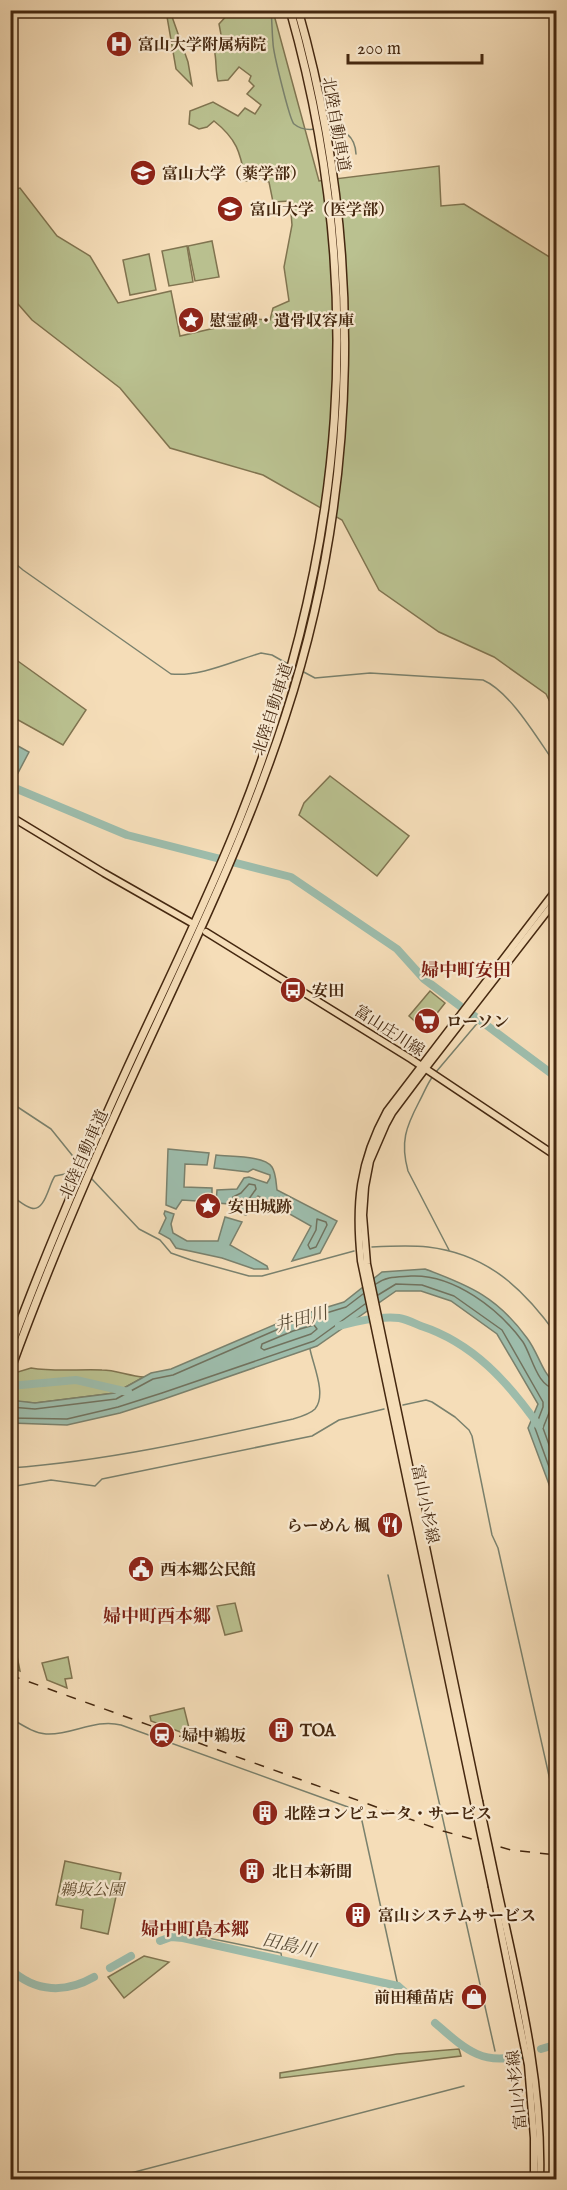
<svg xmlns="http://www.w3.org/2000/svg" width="567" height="2190" font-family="'IM FELL English','Noto Serif JP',serif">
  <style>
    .green { fill: #bac190; stroke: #807450; stroke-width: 1.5 }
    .water { fill: #9dbcab; stroke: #7a816d; stroke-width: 1.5 }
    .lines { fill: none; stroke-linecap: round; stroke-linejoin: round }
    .shore { stroke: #71725e; stroke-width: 1.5 }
    .stream { stroke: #7a816d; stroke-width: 1.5 }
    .river { stroke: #9dbcab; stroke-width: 8 }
    .major-casing { stroke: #452810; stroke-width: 9 }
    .highway-casing { stroke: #452810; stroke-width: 10 }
    .major { stroke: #f5ddb8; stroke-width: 6 }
    .highway { stroke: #f5ddb8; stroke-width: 7 }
    .rail { stroke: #452810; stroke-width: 1.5; stroke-dasharray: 10 10; stroke-linecap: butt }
    .major-bridge-casing { stroke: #452810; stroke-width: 9; stroke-linecap: butt }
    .major-bridge { stroke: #f5ddb8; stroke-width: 6 }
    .labels { text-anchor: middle; stroke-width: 4.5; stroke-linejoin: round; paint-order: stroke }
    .poi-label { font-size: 16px; font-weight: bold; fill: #452810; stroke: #f8e9d1; text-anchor: start }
    .street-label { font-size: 16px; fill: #452810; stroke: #f8e9d1 }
    .park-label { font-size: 16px; font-style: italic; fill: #624e30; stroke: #f8e9d1 }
    .neighbourhood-label { font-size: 18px; font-weight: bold; fill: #7a1f14; stroke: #f8e9d1 }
    .water-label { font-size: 18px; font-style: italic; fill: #5b4d37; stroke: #f8e9d1 }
  </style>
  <rect width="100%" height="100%" fill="#f5ddb8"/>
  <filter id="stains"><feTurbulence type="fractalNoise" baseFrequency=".00333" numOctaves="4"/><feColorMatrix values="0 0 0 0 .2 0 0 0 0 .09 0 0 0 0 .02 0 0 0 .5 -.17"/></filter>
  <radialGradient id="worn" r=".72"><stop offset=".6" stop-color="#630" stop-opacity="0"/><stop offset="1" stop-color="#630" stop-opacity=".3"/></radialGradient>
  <g class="green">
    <polygon points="166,11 170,11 188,62 192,85 176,69"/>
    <path d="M 231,11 L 273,11 L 319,181 L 439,166 L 441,206 L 464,204 L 556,261 L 556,714 L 546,694 L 494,657 L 439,632 L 379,590 L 342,520 L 263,475 L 170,448 L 120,388 L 32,320 L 11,296 L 11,190 L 20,188 L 57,236 L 90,256 L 118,303 L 171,291 L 180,336 L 254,319 L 270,320 L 273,308 L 289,301 L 284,267 L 292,225 L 290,201 L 273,202 L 269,182 L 261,179 L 246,181 C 240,153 238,140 214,121 L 207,127 L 199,129 L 189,124 L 190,111 L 213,102 L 238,116 L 245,108 L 255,114 L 261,105 L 247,94 L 254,86 L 249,81 L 251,76 L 239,67 L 228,80 L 218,81 C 215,70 217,60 214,49 L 218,48 L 222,40 L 219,24 Z"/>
    <polygon points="212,241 219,277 195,281 188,246"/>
    <polygon points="187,246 193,282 169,286 162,251"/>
    <polygon points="149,254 156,290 130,295 123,260"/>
    <polygon points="15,659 86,710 63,745 11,716 11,665"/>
    <polygon points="330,776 409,836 377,876 299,815 304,803"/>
    <polygon points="430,991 445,1003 434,1017 427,1011 418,1022 423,1029 409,1016"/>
    <path d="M 31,1368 C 55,1372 78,1369 102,1370 C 116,1370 129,1376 144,1377 L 115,1393 L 35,1403 L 11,1401 L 11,1374 Z"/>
    <polygon points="235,1603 242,1631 225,1635 217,1606"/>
    <polygon points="11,1626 20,1671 11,1667"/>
    <polygon points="68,1657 72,1678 65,1679 67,1688 47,1680 42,1663"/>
    <polygon points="184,1708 191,1736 151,1721 150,1716"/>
    <polygon points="65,1861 121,1873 108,1934 81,1928 83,1910 56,1905"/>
    <polygon points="144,1956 169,1962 124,1998 108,1977"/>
    <polygon points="459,2049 461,2056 280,2078 280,2073 397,2054"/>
  </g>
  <g class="water">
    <polygon points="18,746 29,752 18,773 11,769 11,760"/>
    <polygon points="168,1149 209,1153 207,1165 185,1164 184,1187 212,1188 212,1202 182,1200 176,1209 166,1205"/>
    <path d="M 216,1155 C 229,1157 264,1155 272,1167 C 276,1173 276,1183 277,1190 L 337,1221 L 320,1253 L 292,1261 L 311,1226 L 258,1196 L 246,1215 L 232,1210 L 230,1204 L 216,1203 L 217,1190 L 237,1189 L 244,1178 L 249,1177 L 267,1183 L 270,1178 L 270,1175 L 253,1169 L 248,1172 L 214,1168 Z"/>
    <polygon points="165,1211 174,1214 171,1224 173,1233 187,1241 218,1241 225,1217 242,1222 230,1245 267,1266 268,1269 254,1269 222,1258 176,1248 170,1239 159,1233 166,1218 164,1214"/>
    <path d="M 425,1269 C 471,1286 498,1298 527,1338 C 539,1354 541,1371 556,1385 L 556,1503 L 528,1428 L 538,1404 L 497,1334 L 451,1301 L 421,1291 L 396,1291 L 317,1346 L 164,1399 L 120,1413 L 67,1425 L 11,1423 L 10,1400 L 35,1403 L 115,1393 L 151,1373 L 171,1369 L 288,1319 L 344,1302 L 382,1272 Z"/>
  </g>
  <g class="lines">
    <g class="shore">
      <polygon points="249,1184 255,1185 256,1189 244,1206 238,1206 233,1197 241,1193"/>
      <polygon points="317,1219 326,1222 327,1225 316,1247 310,1249 308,1245 316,1230"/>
      <path d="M 376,1284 C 386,1276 397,1277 411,1276 C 454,1274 499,1309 523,1342 C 532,1356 537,1387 556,1389"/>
      <polyline points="378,1295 396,1284 422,1285 454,1296 502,1330 543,1402 543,1407 535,1428 556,1486"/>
      <polygon points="314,1325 317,1329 311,1334 264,1350 261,1348 262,1344 293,1331"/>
      <polyline points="556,1397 551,1399 551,1408 543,1428 556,1464"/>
      <polyline points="10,1407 35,1409 116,1399 153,1379 173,1375 290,1324 346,1307 363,1294"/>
      <polyline points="10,1418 67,1419 118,1407 162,1393 314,1341 365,1304"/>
    </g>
    <g class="stream">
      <path d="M 271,10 C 272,21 272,32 273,43 C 273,52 290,121 294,124 C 300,129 309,130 316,129"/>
      <path d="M 327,129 C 344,128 355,136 356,154"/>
      <path d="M 10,559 L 23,570 L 171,674 C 201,677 233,661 261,653 L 272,655 L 288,664"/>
      <path d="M 300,670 L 315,678 L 370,673 L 483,680 C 511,692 538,740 556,765"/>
      <polyline points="436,1072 480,1020"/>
      <path d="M 433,1076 C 427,1084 424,1093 419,1102 C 406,1127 400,1142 408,1171 L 449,1250"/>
      <polyline points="10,1102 51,1129 80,1165"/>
      <polyline points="91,1178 139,1229 160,1240 171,1253 191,1260 249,1276 262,1276 354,1251"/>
      <path d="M 10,1195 C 17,1199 24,1206 31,1208 C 45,1213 49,1183 55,1176 L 65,1174 L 75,1177"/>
      <path d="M 372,1247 C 391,1246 410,1245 428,1247 C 487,1254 523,1288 556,1334"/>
      <polyline points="403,1405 426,1400 432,1402 455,1417 469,1430 472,1436 492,1535 498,1548 556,1807"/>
      <path d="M 10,1468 C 106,1461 200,1440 293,1419 C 300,1417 310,1414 315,1409 C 327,1395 313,1365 310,1349"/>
      <polyline points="10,1487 51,1480 95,1486 102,1479 312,1436 339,1420 384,1409"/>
      <polyline points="388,1575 495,2051"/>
      <path d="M 10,1718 C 21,1724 33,1733 46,1734 C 71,1736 95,1718 121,1725 L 348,1807 L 359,1816 L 362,1821 L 398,1986"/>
      <polyline points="183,1938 186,1933 189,1934 281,1953 282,1960"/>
      <polyline points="104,2180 464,2086"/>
    </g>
    <g class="river">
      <polyline points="10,786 127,835 291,877 397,949 424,979 460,1006"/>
      <polyline points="473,1015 556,1077"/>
      <path d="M 339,1326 C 357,1321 380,1316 399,1318 C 406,1319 414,1323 421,1326 C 473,1343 508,1382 539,1426"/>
      <polyline points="10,1386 76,1380 128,1392"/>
      <polyline points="160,1941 171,1937 183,1938 398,1986 408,1995"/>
      <polyline points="110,1968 131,1956"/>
      <path d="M 10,1969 C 36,1993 66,1993 94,1977"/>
      <path d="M 435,2023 C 463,2047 482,2067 521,2055"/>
      <polyline points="541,2049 551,2046 556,2047"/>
    </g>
    <g class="major-casing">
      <g id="major">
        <polyline points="10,816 104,873 190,922"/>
        <polyline points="206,932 411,1059 556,1156"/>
        <polyline points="479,1801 367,1264 363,1215 365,1187 370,1161 386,1124 392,1113 425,1069 556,900"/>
        <path d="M 474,1802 L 361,1261 C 355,1204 359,1162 387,1111 L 556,890"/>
        <path d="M 497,1886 C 518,1983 543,2079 540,2180"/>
        <polyline points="492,1887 528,2065 534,2138 534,2180"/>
      </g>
    </g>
    <g class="highway-casing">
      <g id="highway">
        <path d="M 10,1349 C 45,1254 85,1161 127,1069 C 165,986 206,904 240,818 C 346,551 369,289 290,10"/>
        <path d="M 10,1371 C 47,1269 89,1171 134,1073 C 188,955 245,840 285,717 C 360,489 364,241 298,10"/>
      </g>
    </g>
    <use href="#major" class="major"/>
    <use href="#highway" class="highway"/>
    <polyline class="rail" points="10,1675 443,1831 511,1850 556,1855"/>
    <g class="major-bridge-casing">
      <g id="major-bridge">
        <polyline points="479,1801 497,1886"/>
        <polyline points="474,1802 492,1887"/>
      </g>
    </g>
    <use href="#major-bridge" class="major-bridge"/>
  </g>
  <defs>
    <g id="hospital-disc" transform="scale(1.35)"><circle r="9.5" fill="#8f2418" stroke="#f8e9d1"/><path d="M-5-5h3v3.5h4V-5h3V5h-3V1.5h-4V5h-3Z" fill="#fff"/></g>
    <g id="university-disc" transform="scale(1.35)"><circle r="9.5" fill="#8f2418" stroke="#f8e9d1"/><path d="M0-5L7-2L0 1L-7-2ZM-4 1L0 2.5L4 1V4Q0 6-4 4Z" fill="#fff"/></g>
    <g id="sight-disc" transform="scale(1.35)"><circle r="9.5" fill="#8f2418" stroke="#f8e9d1"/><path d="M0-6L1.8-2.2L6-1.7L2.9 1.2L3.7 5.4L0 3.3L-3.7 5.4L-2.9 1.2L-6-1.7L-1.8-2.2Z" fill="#fff"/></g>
    <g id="bus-disc" transform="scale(1.35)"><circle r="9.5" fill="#8f2418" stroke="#f8e9d1"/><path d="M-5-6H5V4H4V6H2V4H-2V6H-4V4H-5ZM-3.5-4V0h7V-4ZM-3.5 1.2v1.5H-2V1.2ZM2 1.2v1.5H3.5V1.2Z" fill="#fff"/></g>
    <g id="supermarket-disc" transform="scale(1.35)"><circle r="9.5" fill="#8f2418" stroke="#f8e9d1"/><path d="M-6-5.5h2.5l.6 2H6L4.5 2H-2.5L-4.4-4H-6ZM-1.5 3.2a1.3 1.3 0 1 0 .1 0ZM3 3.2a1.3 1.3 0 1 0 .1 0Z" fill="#fff"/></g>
    <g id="restaurant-disc" transform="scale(1.35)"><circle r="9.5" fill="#8f2418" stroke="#f8e9d1"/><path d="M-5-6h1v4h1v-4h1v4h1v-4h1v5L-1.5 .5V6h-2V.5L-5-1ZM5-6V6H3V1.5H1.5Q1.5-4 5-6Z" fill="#fff"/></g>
    <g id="civic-disc" transform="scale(1.35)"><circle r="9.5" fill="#8f2418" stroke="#f8e9d1"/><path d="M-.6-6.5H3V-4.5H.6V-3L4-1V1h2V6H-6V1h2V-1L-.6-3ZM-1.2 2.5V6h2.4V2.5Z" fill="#fff"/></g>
    <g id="building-disc" transform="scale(1.35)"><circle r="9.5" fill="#8f2418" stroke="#f8e9d1"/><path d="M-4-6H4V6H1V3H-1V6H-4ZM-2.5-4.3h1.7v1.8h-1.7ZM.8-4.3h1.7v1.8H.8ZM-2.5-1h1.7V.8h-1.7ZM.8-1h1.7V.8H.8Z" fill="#fff"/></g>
    <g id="station-disc" transform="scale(1.35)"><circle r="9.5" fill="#8f2418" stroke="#f8e9d1"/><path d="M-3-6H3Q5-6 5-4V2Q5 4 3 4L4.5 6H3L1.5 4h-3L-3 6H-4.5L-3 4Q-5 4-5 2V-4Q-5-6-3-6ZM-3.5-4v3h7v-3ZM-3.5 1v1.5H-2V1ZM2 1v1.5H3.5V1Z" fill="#fff"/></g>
    <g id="shop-disc" transform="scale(1.35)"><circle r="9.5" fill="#8f2418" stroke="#f8e9d1"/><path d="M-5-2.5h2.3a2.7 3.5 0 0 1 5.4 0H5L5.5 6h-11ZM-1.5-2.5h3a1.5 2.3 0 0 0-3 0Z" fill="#fff"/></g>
  </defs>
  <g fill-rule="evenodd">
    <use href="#hospital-disc" x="119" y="44"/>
    <use href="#university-disc" x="143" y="173"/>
    <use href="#university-disc" x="230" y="209"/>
    <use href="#sight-disc" x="191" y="320"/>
    <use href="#bus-disc" x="293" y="990"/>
    <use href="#supermarket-disc" x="427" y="1021"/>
    <use href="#sight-disc" x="208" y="1206"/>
    <use href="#restaurant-disc" x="390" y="1525"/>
    <use href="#civic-disc" x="141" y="1569"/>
    <use href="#building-disc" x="281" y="1730"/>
    <use href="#station-disc" x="162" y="1735"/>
    <use href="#building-disc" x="265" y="1813"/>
    <use href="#building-disc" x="252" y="1871"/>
    <use href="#building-disc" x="358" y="1915"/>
    <use href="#shop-disc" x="474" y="1997"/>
  </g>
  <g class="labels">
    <g class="poi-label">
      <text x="138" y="50">富山大学附属病院</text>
      <text x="162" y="179">富山大学（薬学部）</text>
      <text x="250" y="215">富山大学（医学部）</text>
      <text x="210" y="326">慰霊碑・遺骨収容庫</text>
      <text x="312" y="996">安田</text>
      <text x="446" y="1027">ローソン</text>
      <text x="228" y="1212">安田城跡</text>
      <text x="370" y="1531" text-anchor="end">らーめん 楓</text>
      <text x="160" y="1575">西本郷公民館</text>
      <text x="300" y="1736">TOA</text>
      <text x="182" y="1741">婦中鵜坂</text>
      <text x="284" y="1819">北陸コンピュータ・サービス</text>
      <text x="272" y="1877">北日本新聞</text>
      <text x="378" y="1921">富山システムサービス</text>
      <text x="454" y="2003" text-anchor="end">前田種苗店</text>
    </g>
    <g class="street-label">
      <text transform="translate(337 124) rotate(80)" y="6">北陸自動車道</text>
      <text transform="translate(272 709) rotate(-72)" y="6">北陸自動車道</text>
      <text transform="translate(390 1030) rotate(33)" y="6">富山庄川線</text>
      <text transform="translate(83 1154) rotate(-66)" y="6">北陸自動車道</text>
      <text transform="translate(426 1504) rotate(78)" y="6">富山小杉線</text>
      <text transform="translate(516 2090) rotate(-96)" y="6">富山小杉線</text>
    </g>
    <g class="park-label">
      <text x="92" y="1895">鵜坂公園</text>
    </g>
    <g class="neighbourhood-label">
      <text x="466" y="976">婦中町安田</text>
      <text x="157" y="1622">婦中町西本郷</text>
      <text x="195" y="1935">婦中町島本郷</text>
    </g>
    <g class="water-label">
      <text transform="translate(301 1319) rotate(-15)" y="6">井田川</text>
      <text transform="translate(289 1945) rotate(13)" y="6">田島川</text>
    </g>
  </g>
  <rect width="567" height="2190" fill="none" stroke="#f5ddb8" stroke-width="36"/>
  <rect x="12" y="12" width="543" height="2166" fill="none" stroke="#452810" stroke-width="3"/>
  <rect x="18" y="18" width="531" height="2154" fill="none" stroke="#452810" stroke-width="1.5"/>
  <path d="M348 54v9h134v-9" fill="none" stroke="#452810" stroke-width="3"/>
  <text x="357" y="54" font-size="18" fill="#452810" stroke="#f8e9d1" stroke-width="4.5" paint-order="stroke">200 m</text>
  <rect width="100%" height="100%" filter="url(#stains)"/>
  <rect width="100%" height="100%" fill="url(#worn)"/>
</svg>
